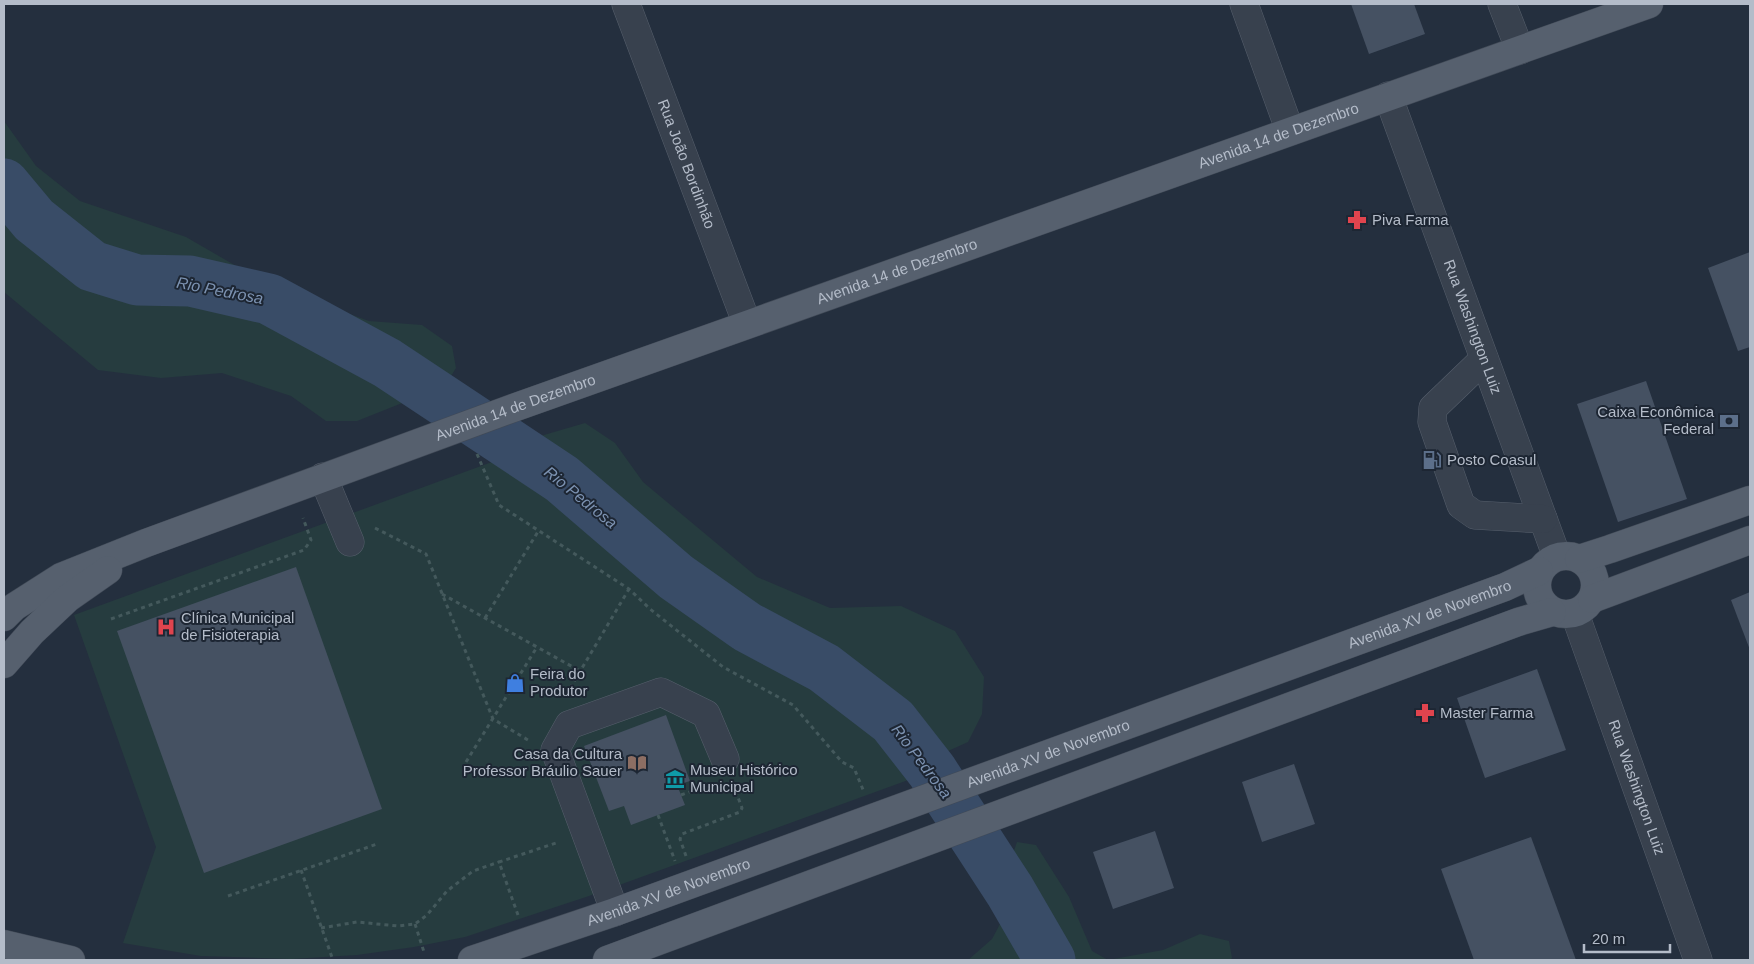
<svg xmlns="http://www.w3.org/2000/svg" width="1754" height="964" font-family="Arial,sans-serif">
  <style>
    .green { fill: #263c3f }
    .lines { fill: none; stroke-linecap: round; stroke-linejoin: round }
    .river { stroke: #394c67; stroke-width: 51 }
    .building { fill: #455162 }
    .minor-casing { stroke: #565f6c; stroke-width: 29 }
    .major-casing { stroke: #414a57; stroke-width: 29 }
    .path { stroke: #44595c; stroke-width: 3; stroke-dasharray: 4 4; stroke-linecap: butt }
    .minor { stroke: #38414e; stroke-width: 28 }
    .major { stroke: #56606e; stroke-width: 28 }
    .labels { text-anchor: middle; stroke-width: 4; stroke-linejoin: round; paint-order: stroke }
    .street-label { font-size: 15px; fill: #b4bcc9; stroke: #1d2633 }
    .poi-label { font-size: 15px; fill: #b4bcc9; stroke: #1d2633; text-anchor: start }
    .water-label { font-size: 16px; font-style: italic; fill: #7c92b1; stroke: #1d2633 }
  </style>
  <rect width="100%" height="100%" fill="#242f3e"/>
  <g class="green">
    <polygon points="4,121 36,166 80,201 186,237 269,285 369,321 422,325 452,346 456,368 445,386 357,421 326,421 291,396 222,373 161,378 98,370 4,292"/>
    <polygon points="585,423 615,443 643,482 757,577 830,608 901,606 955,631 984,677 982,714 968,742 915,766 922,775 589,896 465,937 414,947 357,955 291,959 201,956 123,943 156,847 74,615 492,462 520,442"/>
    <polygon points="1017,842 1036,845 1069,897 1092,951 1108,960 1163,950 1200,934 1229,941 1232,958 1230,960 968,960 992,939 1007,911 1009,865"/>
  </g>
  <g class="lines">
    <polyline class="river" points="4,184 34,220 92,266 137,280 190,281 269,299 387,363 562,479 676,577 747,627 824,668 893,721 932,771 1010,891 1050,960"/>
  </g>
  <g class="building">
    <polygon points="1351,4 1414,4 1425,34 1369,54"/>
    <polygon points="1750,252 1750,347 1738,351 1708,268"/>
    <polygon points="1646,381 1687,499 1618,522 1577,404"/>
    <polygon points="296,567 382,809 204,873 117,631"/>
    <polygon points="1750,592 1750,650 1731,600"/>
    <polygon points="1537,669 1566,750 1485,778 1457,698"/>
    <polygon points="666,715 690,781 677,785 685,805 631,825 624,806 609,811 584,746"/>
    <polygon points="1294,764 1315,824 1262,842 1242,782"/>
    <polygon points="1155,831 1174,888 1113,909 1093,852"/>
    <polygon points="1531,837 1576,960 1474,960 1441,869"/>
  </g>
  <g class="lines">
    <g class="minor-casing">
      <g id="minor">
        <path id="s1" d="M 626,4 L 747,324"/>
        <polyline points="1244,4 1290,131"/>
        <polyline points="1502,4 1520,50"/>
        <path id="s2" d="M 1388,96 L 1557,557"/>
        <polyline points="1484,359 1433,408 1432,422 1461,505 1475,515 1543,519"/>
        <polyline points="323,477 350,542"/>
        <path id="s3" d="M 1575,614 L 1698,960"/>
        <polyline points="615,912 555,750 569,725 661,692 706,714 725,759"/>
      </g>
    </g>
    <g class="major-casing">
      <g id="major">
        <circle cx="1566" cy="585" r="29"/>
        <polyline points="1579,559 1610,549 1750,500"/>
        <polyline points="1592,599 1750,540"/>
        <path id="s4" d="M 4,617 L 14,607 L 61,577 L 146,543 L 516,407 L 1649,4"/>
        <polyline points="4,664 32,632 68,598 108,570"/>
        <polyline points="4,944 71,960"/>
        <path id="s5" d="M 472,960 L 615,912 L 1505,587 L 1539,571"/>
        <polyline points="607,960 1518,622 1552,612"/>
      </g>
    </g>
    <g class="path">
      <polyline points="477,454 499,505 629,589 650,609 723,667 793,705 842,762 854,768 864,792"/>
      <polyline points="375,528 426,554 493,719 528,740"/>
      <polyline points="442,594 580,671"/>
      <polyline points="485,618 539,530"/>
      <polyline points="111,619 304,550 311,540 303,518"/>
      <polyline points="566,695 629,589"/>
      <polyline points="466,762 537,647"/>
      <polyline points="681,795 712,784"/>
      <polyline points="658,815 675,861"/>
      <polyline points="686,856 680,839 682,834 740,812 742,808 733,784"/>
      <polyline points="301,870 333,960"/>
      <polyline points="228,896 377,844"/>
      <polyline points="518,915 499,862 559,842"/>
      <polyline points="415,924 424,952"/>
      <polyline points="321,928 357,922 398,926 415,924 427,915 447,891 473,871 499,862"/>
    </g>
    <use href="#minor" class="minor"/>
    <use href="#major" class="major"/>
  </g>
  <defs>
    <g id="pharmacy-bare" transform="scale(1.5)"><path d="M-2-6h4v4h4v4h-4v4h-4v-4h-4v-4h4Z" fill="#e0444e" stroke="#1d2633" stroke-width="2.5" paint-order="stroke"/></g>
    <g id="bank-bare" transform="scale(1.5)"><path d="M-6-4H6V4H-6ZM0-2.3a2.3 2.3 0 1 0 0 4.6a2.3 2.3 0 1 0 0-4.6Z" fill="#5c6f8a" stroke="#1d2633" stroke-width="2.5" paint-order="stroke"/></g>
    <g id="fuel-bare" transform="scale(1.5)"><path d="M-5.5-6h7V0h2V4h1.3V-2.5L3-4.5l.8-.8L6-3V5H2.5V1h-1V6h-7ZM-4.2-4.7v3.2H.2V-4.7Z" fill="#5c6f8a" stroke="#1d2633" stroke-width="2.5" paint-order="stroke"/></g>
    <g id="hospital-bare" transform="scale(1.5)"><path d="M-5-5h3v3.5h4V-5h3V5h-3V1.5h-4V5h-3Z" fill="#e0444e" stroke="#1d2633" stroke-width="2.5" paint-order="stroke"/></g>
    <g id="shop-bare" transform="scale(1.5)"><path d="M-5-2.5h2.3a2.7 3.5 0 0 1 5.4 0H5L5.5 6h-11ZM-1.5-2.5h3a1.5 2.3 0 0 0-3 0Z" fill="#3f7fe0" stroke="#1d2633" stroke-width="2.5" paint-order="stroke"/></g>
    <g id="library-bare" transform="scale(1.5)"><path d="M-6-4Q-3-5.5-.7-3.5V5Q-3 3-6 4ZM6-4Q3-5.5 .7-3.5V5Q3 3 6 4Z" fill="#8d6e63" stroke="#1d2633" stroke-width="2.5" paint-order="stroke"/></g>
    <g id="museum-bare" transform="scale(1.5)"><path d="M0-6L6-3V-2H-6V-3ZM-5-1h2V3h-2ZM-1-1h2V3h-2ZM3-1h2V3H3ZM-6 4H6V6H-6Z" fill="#0f9aa8" stroke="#1d2633" stroke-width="2.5" paint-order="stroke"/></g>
  </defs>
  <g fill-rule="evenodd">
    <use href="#pharmacy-bare" x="1357" y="220"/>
    <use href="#bank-bare" x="1729" y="421"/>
    <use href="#fuel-bare" x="1432" y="460"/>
    <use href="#hospital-bare" x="166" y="627"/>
    <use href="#shop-bare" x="515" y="683"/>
    <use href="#pharmacy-bare" x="1425" y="713"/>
    <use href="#library-bare" x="637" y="763"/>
    <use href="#museum-bare" x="675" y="779"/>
  </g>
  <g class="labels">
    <g class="street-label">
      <text dy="5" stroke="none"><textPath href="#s4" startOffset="1365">Avenida 14 de Dezembro</textPath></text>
      <text dy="5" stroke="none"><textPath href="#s1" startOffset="171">Rua João Bordinhão</textPath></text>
      <text dy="5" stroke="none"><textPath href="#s4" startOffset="960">Avenida 14 de Dezembro</textPath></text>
      <text dy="5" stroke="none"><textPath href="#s2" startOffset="246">Rua Washington Luiz</textPath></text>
      <text dy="5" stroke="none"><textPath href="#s4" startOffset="555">Avenida 14 de Dezembro</textPath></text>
      <text dy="5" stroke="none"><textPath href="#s5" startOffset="1018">Avenida XV de Novembro</textPath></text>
      <text dy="5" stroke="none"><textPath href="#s5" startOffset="612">Avenida XV de Novembro</textPath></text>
      <text dy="5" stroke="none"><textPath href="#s3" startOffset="184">Rua Washington Luiz</textPath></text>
      <text dy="5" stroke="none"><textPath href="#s5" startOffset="208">Avenida XV de Novembro</textPath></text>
    </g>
    <g class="poi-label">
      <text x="1372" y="225">Piva Farma</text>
      <text x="1714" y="417" text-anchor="end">Caixa Econômica<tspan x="1714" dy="17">Federal</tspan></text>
      <text x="1447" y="465">Posto Coasul</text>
      <text x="181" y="623">Clínica Municipal<tspan x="181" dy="17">de Fisioterapia</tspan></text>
      <text x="530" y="679">Feira do<tspan x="530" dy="17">Produtor</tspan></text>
      <text x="1440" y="718">Master Farma</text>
      <text x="622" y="759" text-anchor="end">Casa da Cultura<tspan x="622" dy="17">Professor Bráulio Sauer</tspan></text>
      <text x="690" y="775">Museu Histórico<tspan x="690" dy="17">Municipal</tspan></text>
    </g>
    <g class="water-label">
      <text transform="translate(220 290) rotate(11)" y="6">Rio Pedrosa</text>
      <text transform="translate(581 497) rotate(39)" y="6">Rio Pedrosa</text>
      <text transform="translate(922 761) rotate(53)" y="6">Rio Pedrosa</text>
    </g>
  </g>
  <rect width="1754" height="964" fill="none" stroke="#b4bcc9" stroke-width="10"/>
  <path d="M1584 944v8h86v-8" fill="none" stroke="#b4bcc9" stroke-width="2.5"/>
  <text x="1592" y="944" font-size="15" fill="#b4bcc9" stroke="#1d2633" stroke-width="4" paint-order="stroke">20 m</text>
</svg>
